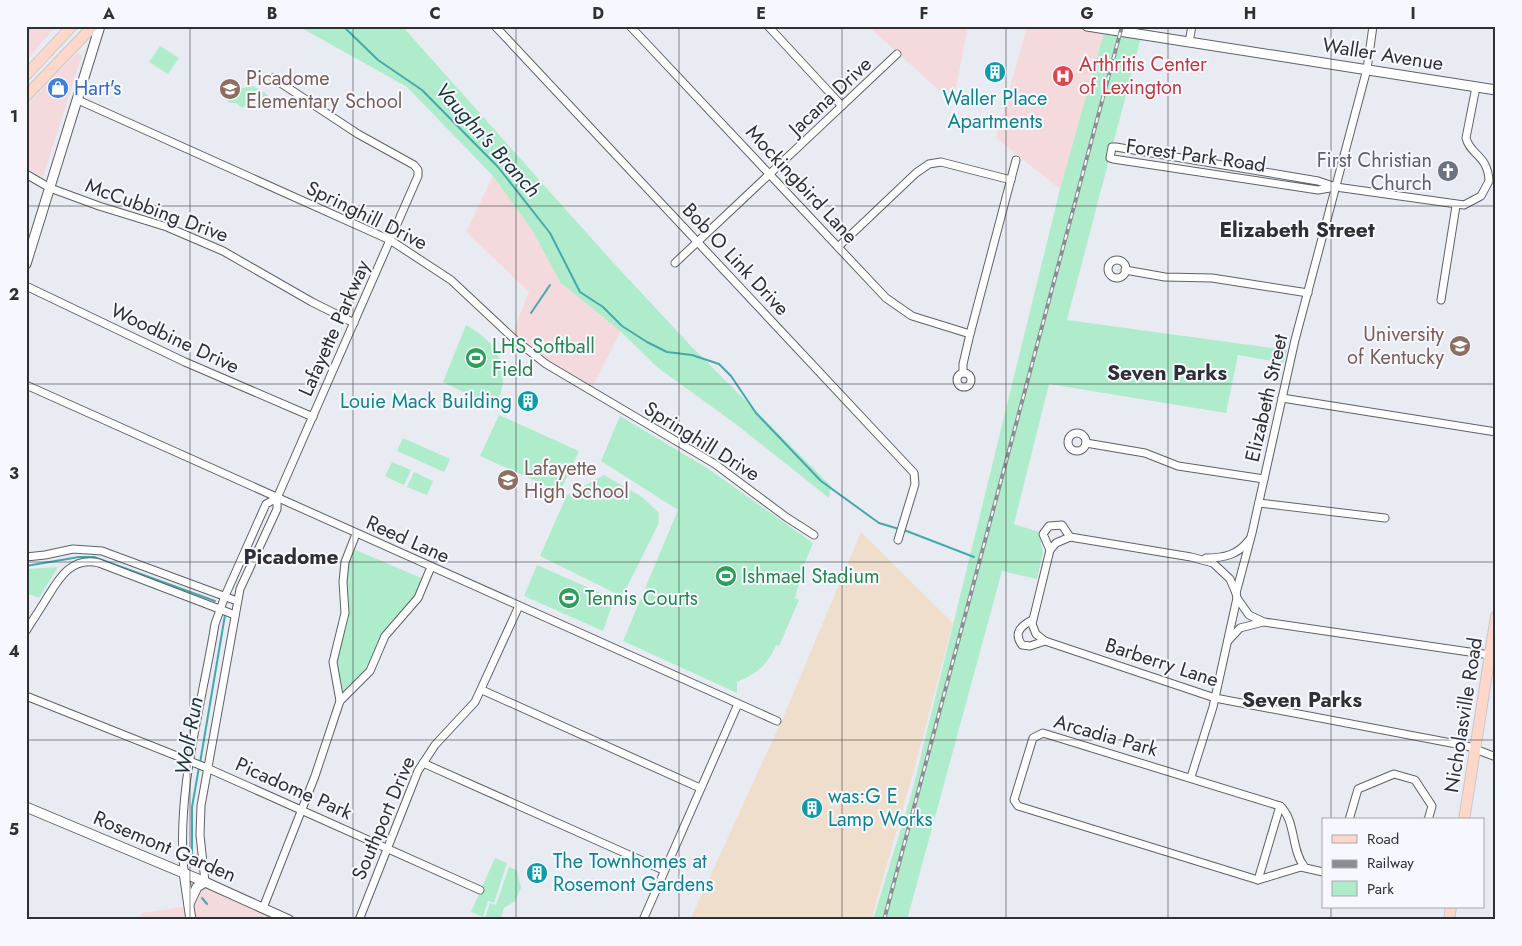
<svg xmlns="http://www.w3.org/2000/svg" width="1522" height="946" font-family="Jost,sans-serif">
  <style>
    .commercial { fill: #f5dadd }
    .industrial { fill: #f0decd }
    .green { fill: #afeccb }
    .lines { fill: none; stroke-linecap: round; stroke-linejoin: round }
    .stream { stroke: #45a9ab; stroke-width: 2 }
    .minor-casing { stroke: #5f6168; stroke-width: 9 }
    .tertiary-casing { stroke: #5f6168; stroke-width: 11 }
    .secondary-casing { stroke: #5f6168; stroke-width: 11 }
    .primary-casing { stroke: #c9c9ca; stroke-width: 12 }
    .minor { stroke: #fff; stroke-width: 7 }
    .tertiary { stroke: #fff; stroke-width: 9 }
    .secondary { stroke: #fff; stroke-width: 9 }
    .primary { stroke: #fdd7c9; stroke-width: 10 }
    .rail-casing { stroke: #8b8d92; stroke-width: 4 }
    .rail { stroke: #f7f8ff; stroke-width: 2; stroke-dasharray: 5.5; stroke-linecap: butt }
    .grid { fill: none; stroke: #2f3033; stroke-width: 1; stroke-opacity: 0.55 }
    .labels { text-anchor: middle; stroke-width: 4; stroke-linejoin: round; paint-order: stroke }
    .street-label { font-size: 20px; fill: #2f3033; stroke: #f7f8ff }
    .health-label { font-size: 20px; fill: #be3a42; stroke: #f7f8ff; text-anchor: start }
    .education-label { font-size: 20px; fill: #785e54; stroke: #f7f8ff; text-anchor: start }
    .shop-label { font-size: 20px; fill: #366cbe; stroke: #f7f8ff; text-anchor: start }
    .culture-label { font-size: 20px; fill: #0d838f; stroke: #f7f8ff; text-anchor: start }
    .worship-label { font-size: 20px; fill: #5b616d; stroke: #f7f8ff; text-anchor: end }
    .leisure-label { font-size: 20px; fill: #27864d; stroke: #f7f8ff; text-anchor: start }
    .water-label { font-size: 21px; font-style: italic; fill: #1d3535; stroke: #f7f8ff }
    .neighbourhood-label { font-size: 21px; font-weight: bold; fill: #2f3033; stroke: #f7f8ff }
    .neatline { fill: none; stroke: #2f3033; stroke-width: 2 }
    .grid-label { font-size: 16px; text-anchor: middle; font-weight: bold; fill: #2f3033 }
  </style>
  <rect width="100%" height="100%" fill="#e9ebf3"/>
  <g class="commercial">
    <polygon points="26,26 56,26 26,61"/>
    <polygon points="868,26 968,26 953,103"/>
    <polygon points="1027,26 1088,26 1105,29 1060,189 996,138"/>
    <polygon points="77,53 82,55 43,177 26,168 26,106"/>
    <polygon points="493,176 532,230 560,282 621,331 593,386 559,368 513,331 529,292 466,232"/>
    <polygon points="184,872 289,920 140,920 142,913 188,906"/>
  </g>
  <polygon class="industrial" points="861,532 953,623 917,759 871,920 690,920 785,713"/>
  <g class="green">
    <polygon points="298,26 402,26 609,258 689,344 831,486 829,498 737,425 657,367 620,331 560,282 532,230 493,176 407,87"/>
    <polygon points="1115,26 1144,26 1067,320 1287,350 1284,363 1238,355 1226,413 1049,384 1014,524 1039,532 1043,553 1037,579 1002,571 907,920 873,920 912,792 1060,189 1105,29"/>
    <polygon points="160,46 179,58 168,74 149,62"/>
    <polygon points="253,86 268,95 264,103 255,98 242,108 236,103 230,103 219,94 222,87 231,90"/>
    <path d="M 466,325 C 500,344 513,371 495,408 L 443,382 Z"/>
    <polygon points="499,415 579,451 560,492 480,456"/>
    <path d="M 620,416 L 707,468 L 813,543 L 804,565 L 795,598 L 799,600 L 779,646 L 776,645 C 767,666 757,673 737,682 L 737,693 L 623,641 L 678,510 L 601,461 Z"/>
    <polygon points="403,438 450,459 444,472 397,451"/>
    <polygon points="392,462 411,470 404,485 385,476"/>
    <polygon points="414,472 433,481 427,495 407,487"/>
    <polygon points="604,475 642,497 659,513 658,525 624,593 619,595 540,556 567,495"/>
    <polygon points="351,548 426,580 423,589 389,630 372,668 341,695 341,685 337,678 335,667 344,622 343,591"/>
    <polygon points="537,565 614,599 603,631 524,596"/>
    <polygon points="58,567 39,598 26,593 28,589 26,588 26,569"/>
    <polygon points="495,858 507,863 494,903 488,901 483,917 471,912"/>
    <polygon points="509,867 517,870 521,888 515,901 504,908 500,920 484,920 490,903 496,905"/>
  </g>
  <g class="lines">
    <g class="stream">
      <polyline points="343,26 378,60 422,90 498,167 550,233 580,292 603,307 622,326 647,342 667,352 692,355 719,364 731,376 756,413 821,481 879,523 899,529"/>
      <polyline points="531,313 550,285"/>
      <polyline points="904,530 974,557"/>
      <polyline points="26,566 79,557 94,557 215,601"/>
      <polyline points="200,763 225,615"/>
      <polyline points="192,864 192,807 199,767"/>
      <polyline points="202,898 207,904"/>
    </g>
    <g class="minor-casing">
      <g id="minor">
        <polyline points="495,26 914,473 915,484 898,540"/>
        <polyline points="630,26 886,298 912,316 970,334"/>
        <polyline points="768,26 842,106"/>
        <polyline points="1189,42 1192,26"/>
        <polyline points="78,100 390,240 451,280 513,338 546,364 715,464 786,517 814,535"/>
        <polyline points="26,174 50,188 99,206 167,227 223,251 312,302 354,323"/>
        <path d="M 1336,187 L 1318,190 L 1113,159 L 1110,158 L 1112,147 L 1116,147 L 1318,181 L 1336,187 L 1464,205 L 1481,196 L 1489,181 C 1488,155 1470,155 1466,138 L 1476,87"/>
        <polyline points="838,247 916,173 929,164 941,162 1011,180"/>
        <circle cx="1117" cy="269" r="9"/>
        <polyline points="675,263 897,54"/>
        <polyline points="1125,270 1165,277 1212,278 1308,293"/>
        <polyline points="26,286 185,362 313,417"/>
        <polyline points="1441,300 1456,206"/>
        <polyline points="963,373 963,364 970,334 1016,160"/>
        <circle cx="964" cy="380" r="7"/>
        <polyline points="26,385 777,721"/>
        <polyline points="1282,398 1496,432"/>
        <circle cx="1077" cy="442" r="9"/>
        <polyline points="1086,443 1145,453 1178,466 1264,479"/>
        <polyline points="1259,503 1385,518"/>
        <polyline points="1050,550 1043,534 1049,526 1062,525 1070,537"/>
        <polyline points="26,557 45,555 73,549 102,551 237,601"/>
        <path d="M 1206,558 C 1224,558 1238,555 1249,540"/>
        <polyline points="1236,593 1230,579 1213,563 1191,557 1070,537 1056,543 1050,550 1032,624 1036,634 1045,641 1215,698 1467,746 1496,757"/>
        <polyline points="1237,598 1249,615 1264,622 1490,655"/>
        <path d="M 1032,620 C 1021,626 1013,633 1022,645 L 1030,646 L 1045,641"/>
        <path d="M 26,631 C 32,621 39,611 45,601 C 58,580 70,556 99,563 L 235,615"/>
        <polyline points="1228,641 1240,628 1263,622"/>
        <polyline points="482,690 700,788"/>
        <polyline points="26,696 207,768 480,890"/>
        <polyline points="340,701 333,662 345,613 343,582 345,562 356,534"/>
        <polyline points="423,763 663,870"/>
        <polyline points="1191,777 1213,707 1237,598 1236,593 1252,533 1295,340 1367,69 1373,26"/>
        <polyline points="1349,820 1358,789 1394,774 1415,780 1432,806 1428,820"/>
        <path d="M 1304,866 C 1291,850 1296,820 1280,806 L 1043,733 L 1033,738 L 1014,800 L 1018,806 L 1258,880 L 1301,867 L 1323,872"/>
        <path d="M 184,872 C 176,789 202,705 215,624 L 225,596 L 266,504 L 277,498"/>
        <polyline points="1258,880 1280,806"/>
        <polyline points="205,882 200,835 201,806 240,589 277,509 277,498 418,176 418,170 414,165 358,134 273,78"/>
        <polyline points="263,908 315,776 340,701 370,671 385,636 418,598 431,567"/>
        <polyline points="359,920 418,771 435,745 475,702 519,606"/>
        <polyline points="643,920 738,704"/>
      </g>
    </g>
    <g class="tertiary-casing">
      <polyline id="tertiary" points="205,882 289,920"/>
    </g>
    <g class="secondary-casing">
      <g id="secondary">
        <polyline points="1087,26 1496,90"/>
        <polyline points="26,264 100,26"/>
        <polyline points="26,807 205,882"/>
        <polyline points="184,872 191,920"/>
        <polyline points="189,904 197,887 205,882"/>
      </g>
    </g>
    <g class="primary-casing">
      <g id="primary">
        <polyline points="26,75 72,26"/>
        <polyline points="26,96 93,26"/>
        <polyline points="1464,820 1496,616"/>
        <polyline points="1449,920 1451,907"/>
      </g>
    </g>
    <use href="#minor" class="minor"/>
    <use href="#tertiary" class="tertiary"/>
    <use href="#secondary" class="secondary"/>
    <use href="#primary" class="primary"/>
    <g class="rail-casing">
      <polyline id="rail" points="884,920 1122,26"/>
    </g>
    <use href="#rail" class="rail"/>
  </g>
  <path class="grid" d="M 190,26 L 190,920M 353,26 L 353,920M 516,26 L 516,920M 679,26 L 679,920M 842,26 L 842,920M 1006,26 L 1006,920M 1168,26 L 1168,920M 1331,26 L 1331,820M 26,206 L 1496,206M 26,384 L 1496,384M 26,562 L 1496,562M 26,740 L 1496,740M 1331,907 L 1331,920"/>
  <defs>
    <g id="building-disc" transform="scale(1.125)"><circle r="9.5" fill="#0f9aa8" stroke="#f7f8ff"/><path d="M-4-6H4V6H1V3H-1V6H-4ZM-2.5-4.3h1.7v1.8h-1.7ZM.8-4.3h1.7v1.8H.8ZM-2.5-1h1.7V.8h-1.7ZM.8-1h1.7V.8H.8Z" fill="#fff"/></g>
    <g id="hospital-disc" transform="scale(1.125)"><circle r="9.5" fill="#e0444e" stroke="#f7f8ff"/><path d="M-5-5h3v3.5h4V-5h3V5h-3V1.5h-4V5h-3Z" fill="#fff"/></g>
    <g id="shop-disc" transform="scale(1.125)"><circle r="9.5" fill="#3f7fe0" stroke="#f7f8ff"/><path d="M-5-2.5h2.3a2.7 3.5 0 0 1 5.4 0H5L5.5 6h-11ZM-1.5-2.5h3a1.5 2.3 0 0 0-3 0Z" fill="#fff"/></g>
    <g id="school-disc" transform="scale(1.125)"><circle r="9.5" fill="#8d6e63" stroke="#f7f8ff"/><path d="M0-5L7-2L0 1L-7-2ZM-4 1L0 2.5L4 1V4Q0 6-4 4Z" fill="#fff"/></g>
    <g id="church-disc" transform="scale(1.125)"><circle r="9.5" fill="#6b7280" stroke="#f7f8ff"/><path d="M-1.2-6h2.4v3.5h3.3v2.4h-3.3V6h-2.4V-.1h-3.3v-2.4h3.3Z" fill="#fff"/></g>
    <g id="university-disc" transform="scale(1.125)"><circle r="9.5" fill="#8d6e63" stroke="#f7f8ff"/><path d="M0-5L7-2L0 1L-7-2ZM-4 1L0 2.5L4 1V4Q0 6-4 4Z" fill="#fff"/></g>
    <g id="stadium-disc" transform="scale(1.125)"><circle r="9.5" fill="#2e9e5b" stroke="#f7f8ff"/><path d="M0-5a6.5 5 0 1 0 0 10a6.5 5 0 1 0 0-10ZM-3.5-1.8h7v3.6h-7Z" fill="#fff"/></g>
  </defs>
  <g fill-rule="evenodd">
    <use href="#building-disc" x="995" y="72"/>
    <use href="#hospital-disc" x="1063" y="76"/>
    <use href="#shop-disc" x="58" y="88"/>
    <use href="#school-disc" x="230" y="89"/>
    <use href="#church-disc" x="1448" y="171"/>
    <use href="#university-disc" x="1460" y="346"/>
    <use href="#stadium-disc" x="476" y="358"/>
    <use href="#building-disc" x="528" y="401"/>
    <use href="#school-disc" x="508" y="480"/>
    <use href="#stadium-disc" x="726" y="576"/>
    <use href="#stadium-disc" x="569" y="598"/>
    <use href="#building-disc" x="812" y="808"/>
    <use href="#building-disc" x="537" y="873"/>
  </g>
  <g class="labels">
    <g class="street-label">
      <text transform="translate(1383 54) rotate(9)" y="7">Waller Avenue</text>
      <text transform="translate(830 96) rotate(-43)" y="7">Jacana Drive</text>
      <text transform="translate(1196 155) rotate(8)" y="7">Forest Park Road</text>
      <text transform="translate(802 184) rotate(47)" y="7">Mockingbird Lane</text>
      <text transform="translate(157 210) rotate(20)" y="7">McCubbing Drive</text>
      <text transform="translate(367 215) rotate(26)" y="7">Springhill Drive</text>
      <text transform="translate(736 259) rotate(47)" y="7">Bob O Link Drive</text>
      <text transform="translate(334 328) rotate(-66)" y="7">Lafayette Parkway</text>
      <text transform="translate(175 338) rotate(25)" y="7">Woodbine Drive</text>
      <text transform="translate(1266 398) rotate(-77)" y="7">Elizabeth Street</text>
      <text transform="translate(702 441) rotate(32)" y="7">Springhill Drive</text>
      <text transform="translate(408 539) rotate(24)" y="7">Reed Lane</text>
      <text transform="translate(1162 662) rotate(18)" y="7">Barberry Lane</text>
      <text transform="translate(1463 715) rotate(-81)" y="7">Nicholasville Road</text>
      <text transform="translate(1106 735) rotate(16)" y="7">Arcadia Park</text>
      <text transform="translate(294 788) rotate(24)" y="7">Picadome Park</text>
      <text transform="translate(383 818) rotate(-67)" y="7">Southport Drive</text>
      <text transform="translate(165 846) rotate(23)" y="7">Rosemont Garden</text>
    </g>
    <g class="health-label">
      <text x="1079" y="71">Arthritis Center<tspan x="1079" dy="23">of Lexington</tspan></text>
    </g>
    <g class="education-label">
      <text x="246" y="85">Picadome<tspan x="246" dy="23">Elementary School</tspan></text>
      <text x="1444" y="341" text-anchor="end">University<tspan x="1444" dy="23">of Kentucky</tspan></text>
      <text x="524" y="475">Lafayette<tspan x="524" dy="23">High School</tspan></text>
    </g>
    <g class="shop-label">
      <text x="74" y="95">Hart's</text>
    </g>
    <g class="culture-label">
      <text x="995" y="105" text-anchor="middle">Waller Place<tspan x="995" dy="23">Apartments</tspan></text>
      <text x="512" y="408" text-anchor="end">Louie Mack Building</text>
      <text x="828" y="803">was:G E<tspan x="828" dy="23">Lamp Works</tspan></text>
      <text x="553" y="868">The Townhomes at<tspan x="553" dy="23">Rosemont Gardens</tspan></text>
    </g>
    <g class="worship-label">
      <text x="1432" y="167">First Christian<tspan x="1432" dy="23">Church</tspan></text>
    </g>
    <g class="leisure-label">
      <text x="492" y="353">LHS Softball<tspan x="492" dy="23">Field</tspan></text>
      <text x="742" y="583">Ishmael Stadium</text>
      <text x="585" y="605">Tennis Courts</text>
    </g>
    <g class="water-label">
      <text transform="translate(488 140) rotate(48)" y="7">Vaughn's Branch</text>
      <text transform="translate(189 736) rotate(-80)" y="7">Wolf Run</text>
    </g>
    <g class="neighbourhood-label">
      <text x="1297" y="237">Elizabeth Street</text>
      <text x="1167" y="380">Seven Parks</text>
      <text x="291" y="564">Picadome</text>
      <text x="1302" y="707">Seven Parks</text>
    </g>
  </g>
  <rect width="1522" height="946" fill="none" stroke="#f7f8ff" stroke-width="55"/>
  <rect x="1322" y="818" width="162" height="90" fill="#f7f8ff" stroke="#a7a8ad"/>
  <rect x="1332" y="835" width="25" height="8" fill="#fdd7c9" stroke="#a7a8ad"/>
  <text x="1367" y="844" font-size="15" fill="#2f3033">Road</text>
  <rect x="1332" y="860" width="25" height="8" fill="#8b8d92" stroke="#a7a8ad"/>
  <text x="1367" y="868" font-size="15" fill="#2f3033">Railway</text>
  <rect x="1332" y="881" width="25" height="15" fill="#afeccb" stroke="#a7a8ad"/>
  <text x="1367" y="894" font-size="15" fill="#2f3033">Park</text>
  <rect x="28" y="28" width="1466" height="890" class="neatline"/>
  <g class="grid-label">
    <text x="109" y="19">A</text>
    <text x="272" y="19">B</text>
    <text x="435" y="19">C</text>
    <text x="598" y="19">D</text>
    <text x="761" y="19">E</text>
    <text x="924" y="19">F</text>
    <text x="1087" y="19">G</text>
    <text x="1250" y="19">H</text>
    <text x="1413" y="19">I</text>
    <text x="14" y="122">1</text>
    <text x="14" y="300">2</text>
    <text x="14" y="479">3</text>
    <text x="14" y="657">4</text>
    <text x="14" y="835">5</text>
  </g>
</svg>
